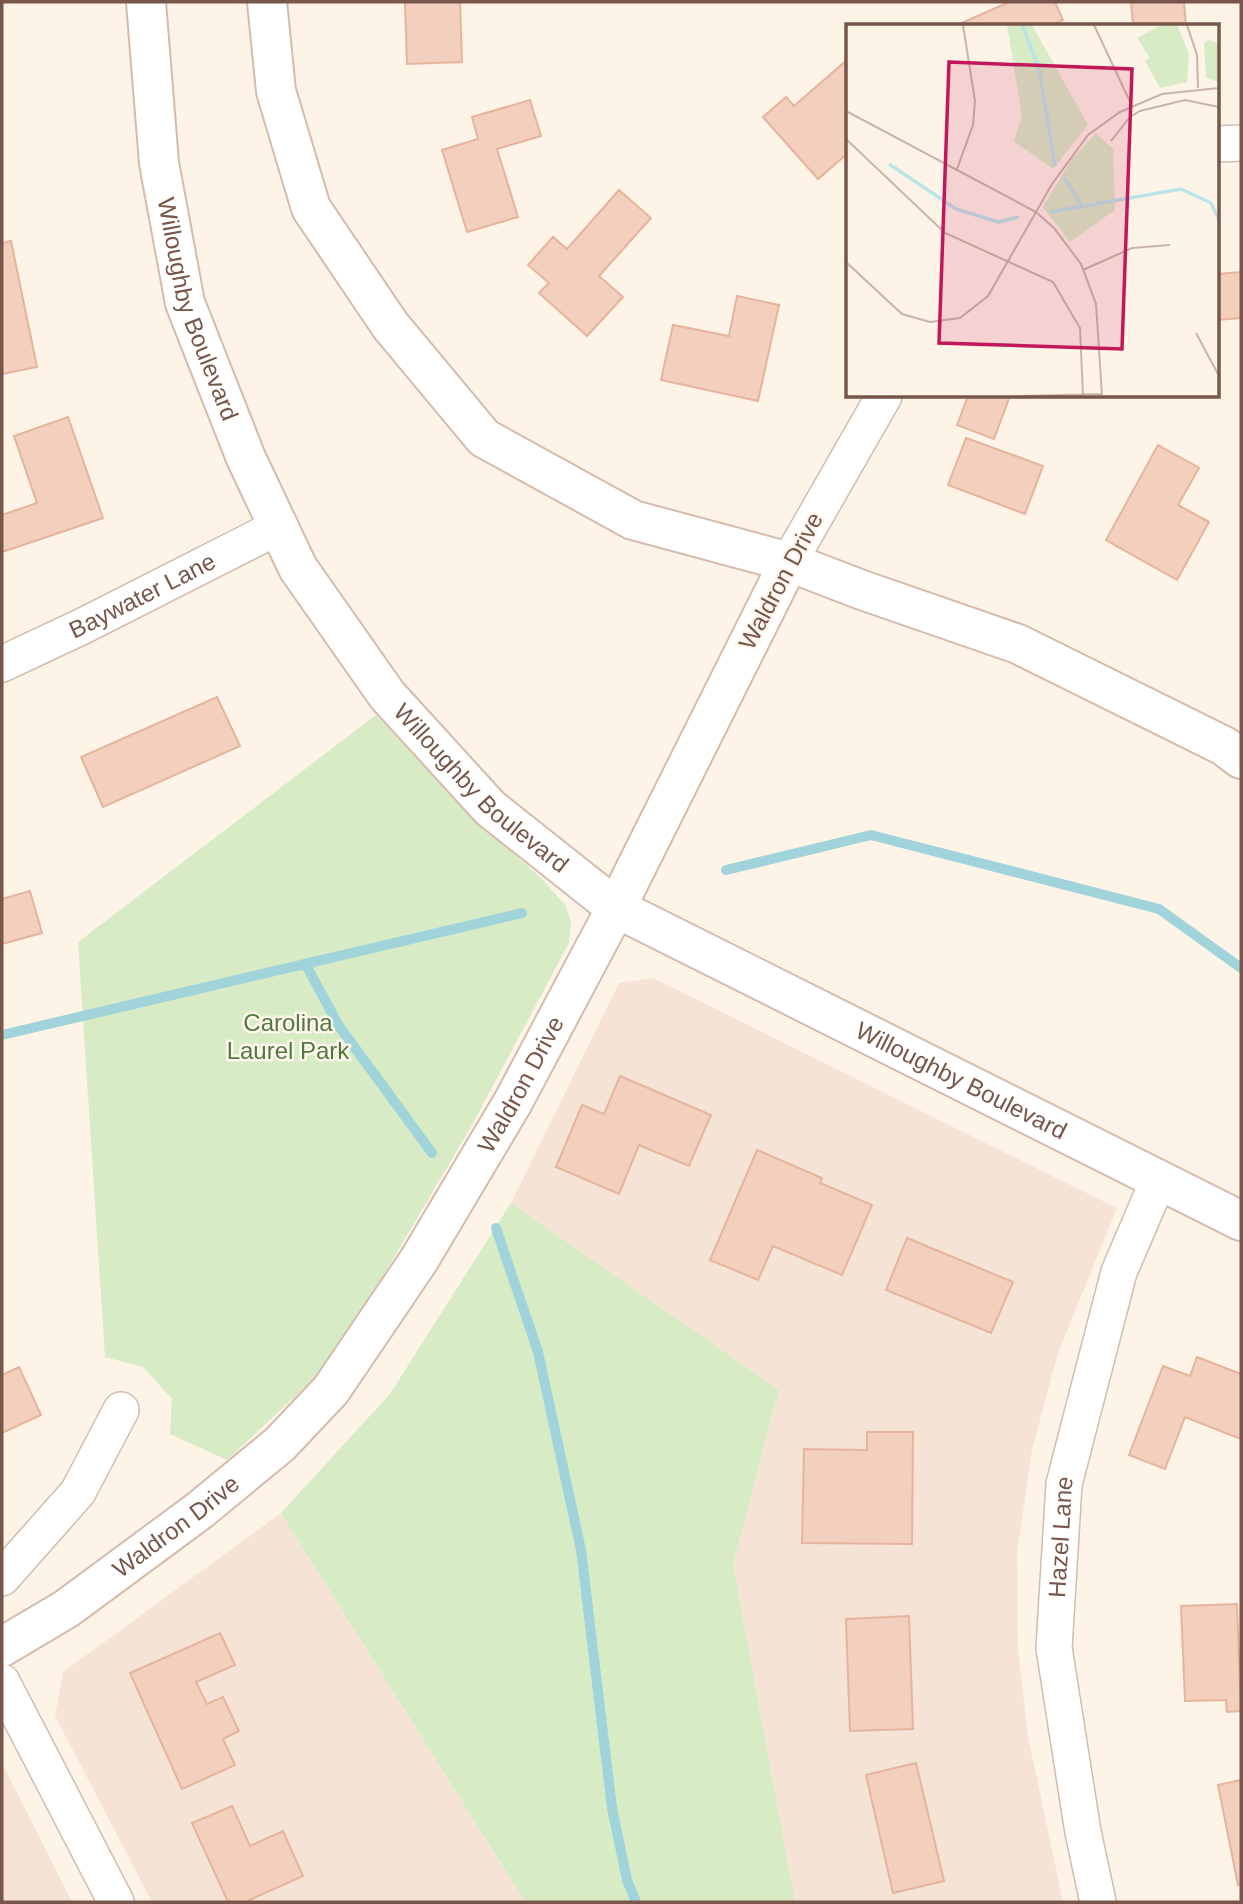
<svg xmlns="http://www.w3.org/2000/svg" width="1243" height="1904" font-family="Helvetica,sans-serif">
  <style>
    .residential { fill: #f5e4d5 }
    .green { fill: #d7ebc4 }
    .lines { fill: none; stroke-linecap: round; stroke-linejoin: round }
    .stream { stroke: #a0d4da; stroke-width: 10 }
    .building { fill: #f3cfbd; stroke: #e6b49d; stroke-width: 2 }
    .street-casing { stroke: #d2bcae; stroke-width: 38 }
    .secondary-casing { stroke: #d5bbac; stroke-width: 42 }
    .street { stroke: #fff; stroke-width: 35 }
    .secondary { stroke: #fff; stroke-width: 38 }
    .labels { text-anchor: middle; stroke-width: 5; stroke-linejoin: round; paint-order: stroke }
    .street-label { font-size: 24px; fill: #78574a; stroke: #fff7ee }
    .park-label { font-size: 24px; fill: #53783f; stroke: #fff7ee }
    .inset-river { fill: none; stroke: #bae4e8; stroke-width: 3.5 }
    .inset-road { fill: none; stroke: #c8b5a8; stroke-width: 2 }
    .view { fill: #c2185b; fill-opacity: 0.15; stroke: #c2185b; stroke-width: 3.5 }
    .inset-edge { fill: none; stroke: #78574a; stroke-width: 3.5 }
  </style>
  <rect width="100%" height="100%" fill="#fdf3e7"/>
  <g class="residential">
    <polygon points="653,978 1117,1208 1058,1353 1032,1450 1017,1552 1018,1648 1028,1736 1063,1902 795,1902 733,1564 779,1390 511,1203 619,983"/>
    <polygon points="281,1513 514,1885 525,1902 152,1902 55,1716 63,1672"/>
    <polygon points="2,1763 72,1902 2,1902"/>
  </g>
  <g class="green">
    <polygon points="376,715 460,805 543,880 565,905 571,921 569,943 472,1125 383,1276 316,1377 227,1460 170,1434 172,1399 143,1367 105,1357 78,942"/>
    <polygon points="511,1203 779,1390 733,1564 795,1902 525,1902 281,1513 390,1394"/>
  </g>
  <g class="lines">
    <g class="stream">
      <polyline points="726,870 871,835 1159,909 1241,968"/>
      <polyline points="306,965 339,1026 432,1153"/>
      <polyline points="2,1035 522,913"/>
      <polyline points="496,1228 538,1352 581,1550 612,1808 627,1880 636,1902"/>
    </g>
  </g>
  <g class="building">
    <polygon points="405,2 460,2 462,62 407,64"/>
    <polygon points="1009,2 1055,2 1063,20 1049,26 955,26"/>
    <polygon points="1131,2 1184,2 1186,26 1133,26"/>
    <polygon points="848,59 848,153 818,179 763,117 786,97 794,106"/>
    <polygon points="530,100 541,136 497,149 518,217 467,232 442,150 478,139 472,117"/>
    <polygon points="619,190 651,218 599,276 623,297 587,336 539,293 549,283 528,265 553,237 567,249"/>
    <polygon points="11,241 37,367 2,374 2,243"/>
    <polygon points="1241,272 1241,318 1217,320 1217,274"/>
    <polygon points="737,296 779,305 758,401 661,380 673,325 729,336"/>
    <polygon points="968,396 1010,396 994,439 957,425"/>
    <polygon points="68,417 103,518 2,552 2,515 37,503 14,436"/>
    <polygon points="966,438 1043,466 1025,514 948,485"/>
    <polygon points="1158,445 1199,468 1178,505 1209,522 1177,580 1106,540"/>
    <polygon points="217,697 240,746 103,807 81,757"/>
    <polygon points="30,891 42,933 2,944 2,899"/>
    <polygon points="620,1076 711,1115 689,1166 639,1145 619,1194 556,1167 582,1105 604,1114"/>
    <polygon points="757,1150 822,1178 820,1183 872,1205 842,1275 773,1246 758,1280 710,1260"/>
    <polygon points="907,1238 1013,1282 991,1333 886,1290"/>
    <polygon points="1197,1357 1241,1374 1241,1439 1185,1417 1165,1469 1129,1455 1163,1366 1190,1376"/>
    <polygon points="19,1367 41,1415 2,1433 2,1375"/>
    <polygon points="867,1432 913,1432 912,1544 802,1543 804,1449 867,1450"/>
    <polygon points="1237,1604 1241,1711 1227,1712 1226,1700 1185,1701 1181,1606"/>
    <polygon points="909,1616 913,1729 850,1731 846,1619"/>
    <polygon points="220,1633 235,1665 196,1682 207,1704 223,1697 239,1731 223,1739 235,1765 182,1789 130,1673"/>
    <polygon points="916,1763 944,1881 893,1893 866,1775"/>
    <polygon points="1241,1780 1241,1884 1238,1885 1218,1785"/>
    <polygon points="232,1806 250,1846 283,1831 303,1876 245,1902 228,1902 192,1823"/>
  </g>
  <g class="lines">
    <g class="street-casing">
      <g id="street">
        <polyline points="1217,144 1241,143"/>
        <polyline points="789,562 884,396"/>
        <path id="s1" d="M 2,664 L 83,626 L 280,526"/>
        <polyline points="2,1578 78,1492 121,1410"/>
        <polyline points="2,1682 116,1902"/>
        <path id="s2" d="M 1098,1902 L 1083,1832 L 1054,1648 L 1064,1484 L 1119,1272 L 1158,1181"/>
      </g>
    </g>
    <g class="secondary-casing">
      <g id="secondary">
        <path id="s3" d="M 146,2 L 159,163 L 185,303 L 246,458 L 298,568 L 387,695 L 490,808 L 616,908 L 1241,1221"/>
        <polyline points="267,2 276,91 311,208 390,325 484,438 633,520 789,562 862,590 1018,644 1224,746 1241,759"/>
        <path id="s4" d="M 2,1647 L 66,1609 L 200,1510 L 280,1444 L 331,1390 L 419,1260 L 513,1102 L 616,908 L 789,562"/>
      </g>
    </g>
    <use href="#street" class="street"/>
    <use href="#secondary" class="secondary"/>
  </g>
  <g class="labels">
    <g class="street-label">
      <text dy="8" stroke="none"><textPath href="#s3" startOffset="313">Willoughby Boulevard</textPath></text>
      <text transform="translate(781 581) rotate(-62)" y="8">Waldron Drive</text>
      <text dy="8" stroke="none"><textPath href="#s1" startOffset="156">Baywater Lane</textPath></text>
      <text dy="8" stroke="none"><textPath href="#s3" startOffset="880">Willoughby Boulevard</textPath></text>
      <text dy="8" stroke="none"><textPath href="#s3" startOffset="1447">Willoughby Boulevard</textPath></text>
      <text dy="8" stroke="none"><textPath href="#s4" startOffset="779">Waldron Drive</textPath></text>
      <text dy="8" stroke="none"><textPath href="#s4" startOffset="212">Waldron Drive</textPath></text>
      <text dy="8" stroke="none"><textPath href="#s2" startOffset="369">Hazel Lane</textPath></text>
    </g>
    <g class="park-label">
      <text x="288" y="1031">Carolina<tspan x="288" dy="28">Laurel Park</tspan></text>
    </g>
  </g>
  <g transform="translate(846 24)">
    <rect width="373" height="373" fill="#fdf3e7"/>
    <path d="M 161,1 L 186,1 L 242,101 L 207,145 L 168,117 L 176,91 ZM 315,1 L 331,1 L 343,30 L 341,58 L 314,64 L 299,37 L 304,34 L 291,14 ZM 363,16 L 373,20 L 373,58 L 360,54 L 358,19 ZM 250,109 L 267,125 L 269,186 L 224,218 L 197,183 L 226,135 Z" fill="#d7ebc4"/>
    <path class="inset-river" d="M 176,1 L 193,45 L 209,142M 43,140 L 110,185 L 152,198 L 173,193M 218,153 L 235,181M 204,188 L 335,165 L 365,179 L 373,196"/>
    <path class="inset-road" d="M 248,1 L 286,82M 341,1 L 351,31 L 352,64M 0,87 L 190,188 L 208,204 L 235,240 L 250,280 L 256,372M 0,115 L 99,209 L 207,258 L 234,304 L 237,372M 265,117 L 284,93 L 294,87 L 339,76 L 373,83M 111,145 L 127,101 L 129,77 L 117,1M 0,238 L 56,290 L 84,298 L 114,294 L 142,272 L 206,160 L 242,111 L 274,88 L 316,70 L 373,64M 237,246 L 286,224 L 324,221M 350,309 L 373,352M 176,372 L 256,370"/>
    <path class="view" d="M 103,38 L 286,45 L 276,325 L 93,319 Z"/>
    <rect width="373" height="373" class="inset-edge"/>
  </g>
  <rect width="1243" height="1904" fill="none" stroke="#78574a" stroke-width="7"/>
</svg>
